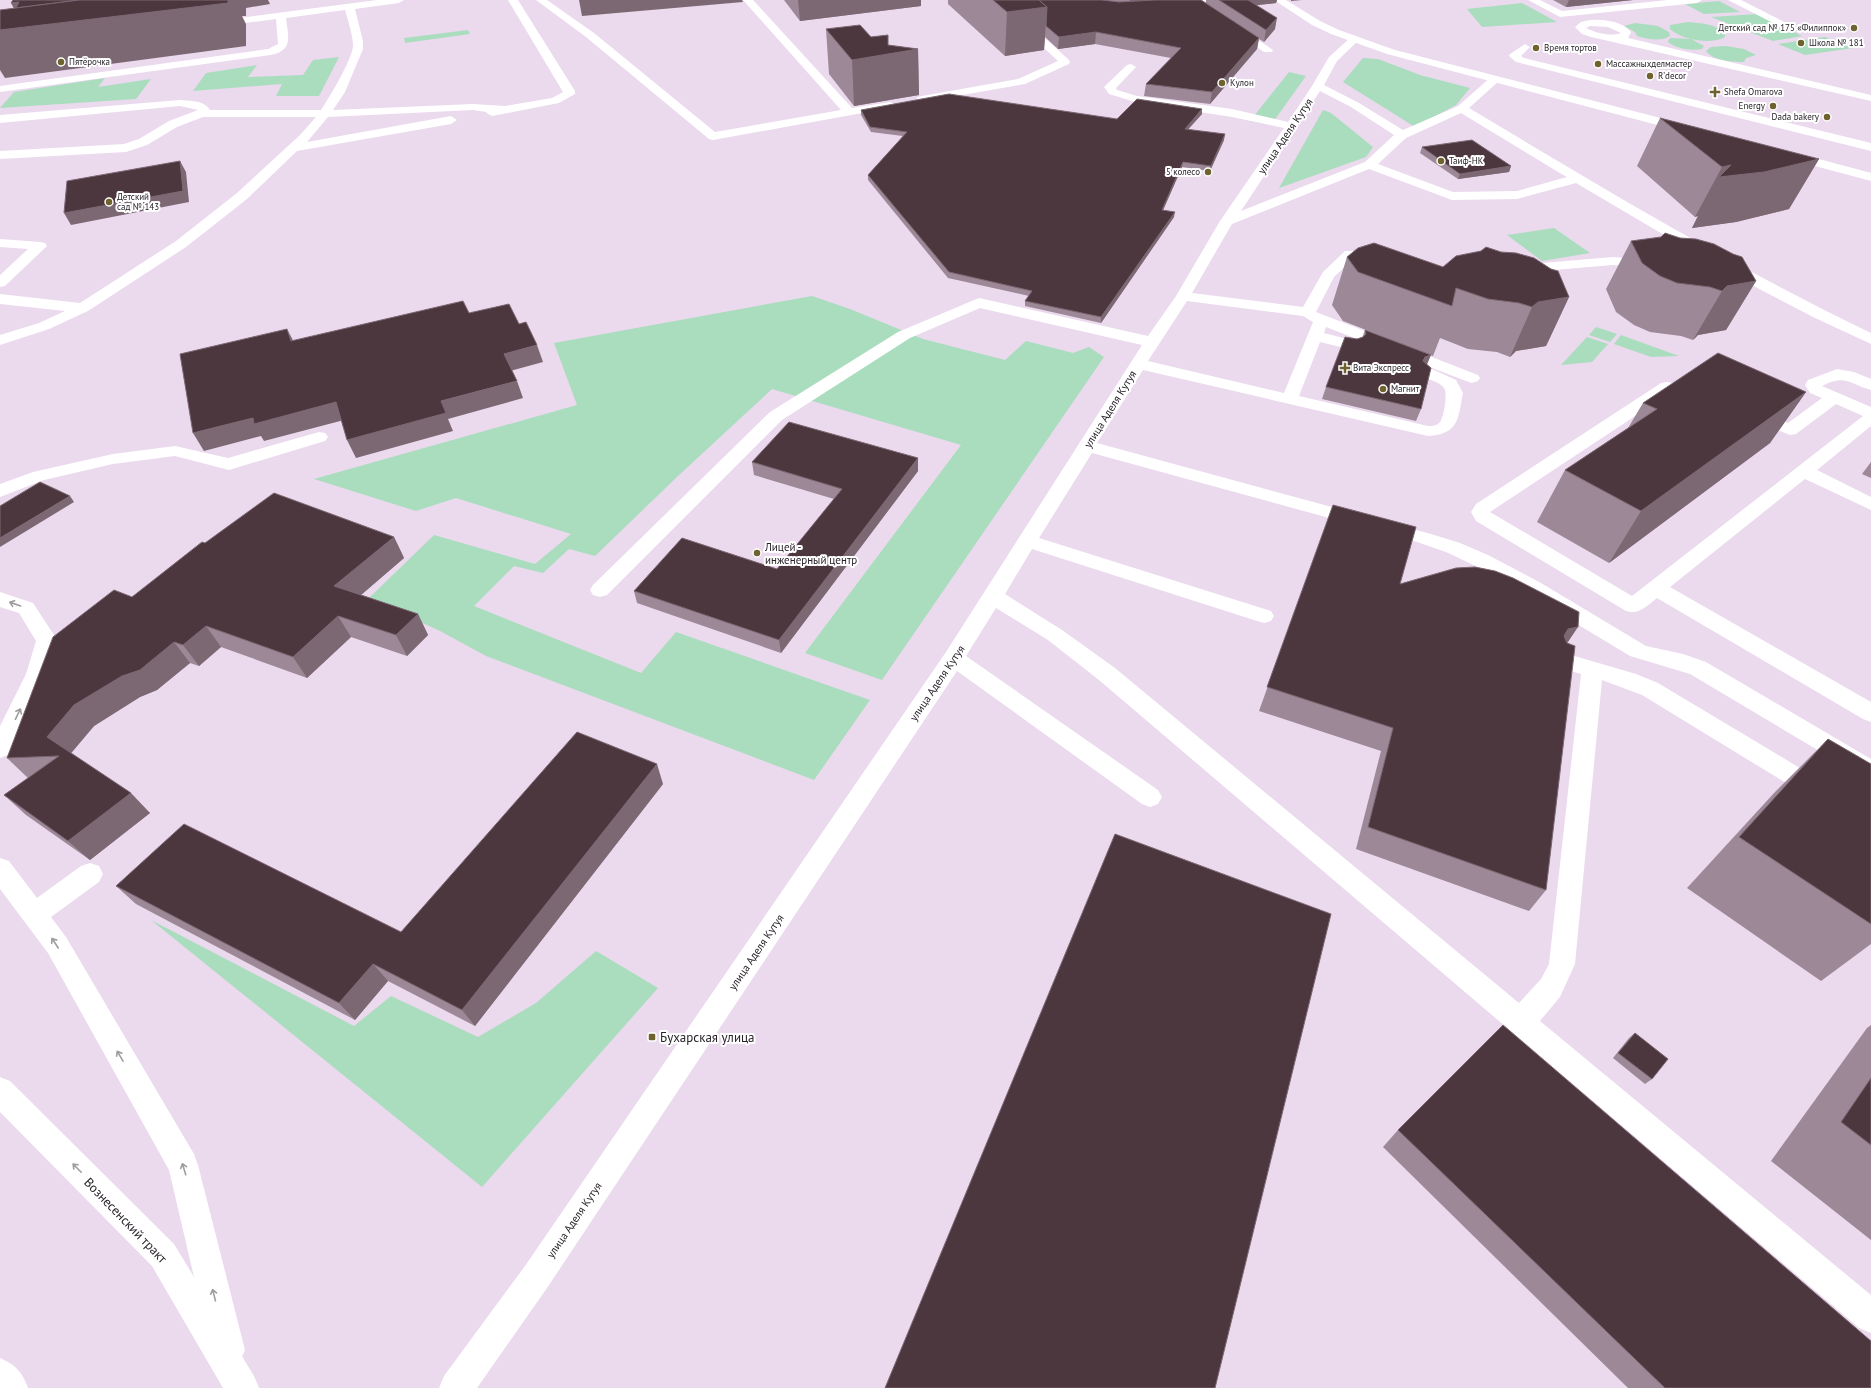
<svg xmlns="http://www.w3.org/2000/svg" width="1871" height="1388" font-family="'PT Sans',sans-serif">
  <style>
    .green { fill: #a9ddbe }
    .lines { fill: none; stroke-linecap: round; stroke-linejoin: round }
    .minor { fill: #fff; fill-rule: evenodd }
    .major { fill: #fff; fill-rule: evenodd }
    .wall { fill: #9c8896 }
    .shaded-wall { fill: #7c6873 }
    .building { fill: #4d373e; stroke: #7c6873 }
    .oneway { stroke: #9e9c9f }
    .poi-dot { fill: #6e622f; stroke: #fff; stroke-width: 1.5 }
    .labels { text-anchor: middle; stroke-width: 4; stroke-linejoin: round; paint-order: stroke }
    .far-poi-label { font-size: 9px; fill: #282229; stroke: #fff; text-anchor: start }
    .street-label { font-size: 11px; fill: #282229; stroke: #fff }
    .poi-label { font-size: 11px; fill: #282229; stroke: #fff; text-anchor: start }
    .near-poi-label { font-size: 13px; fill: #282229; stroke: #fff; text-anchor: start }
    .near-street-label { font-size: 13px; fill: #282229; stroke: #fff }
  </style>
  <rect width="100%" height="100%" fill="#ebd9ee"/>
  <g class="green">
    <polygon points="1719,1 1740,12 1704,14 1685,4"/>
    <polygon points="1522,3 1557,22 1482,27 1467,9"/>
    <polygon points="1758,14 1802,36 1773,41 1711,17"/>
    <path d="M 1688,22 C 1700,23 1716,24 1725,33 L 1725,37 C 1711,45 1682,40 1670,29 L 1670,25 Z"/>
    <path d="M 1635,23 L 1658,26 L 1669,32 L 1670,36 C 1661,42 1647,39 1637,36 L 1635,32 L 1624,26 Z"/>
    <polygon points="468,30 470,34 405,43 404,38"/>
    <polygon points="1825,37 1853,48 1805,55 1778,44"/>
    <path d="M 1671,38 L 1691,39 L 1704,46 L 1702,49 C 1691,51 1677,49 1668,42 L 1669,39 Z"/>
    <path d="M 1726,46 L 1744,49 L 1756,55 L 1746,58 L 1744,62 C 1732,62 1714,61 1706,51 L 1711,47 Z"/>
    <polygon points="339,57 319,96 276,96 282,84 193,91 206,73 257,65 248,77 303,75 313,60"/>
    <polygon points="1363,58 1378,59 1420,75 1470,88 1456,105 1415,127 1343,82"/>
    <polygon points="1289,72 1306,76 1271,125 1250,121"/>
    <polygon points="105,78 98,87 151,79 136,99 0,108 14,92"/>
    <polygon points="1323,110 1331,113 1373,147 1366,157 1279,188"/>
    <polygon points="1554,228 1590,253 1542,261 1507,235"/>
    <polygon points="812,296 850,309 923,339 1005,360 1026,341 1073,353 1089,347 1104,357 882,680 805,653 961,445 772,389 678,476 595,556 569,549 543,573 514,566 474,606 641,673 676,632 870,700 814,780 486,656 440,631 369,598 434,535 535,564 571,534 456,498 416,511 314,479 577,405 554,343"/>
    <polygon points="1596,327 1617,334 1610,342 1589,335"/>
    <polygon points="1621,335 1679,356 1651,357 1614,344"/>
    <polygon points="1587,337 1608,344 1592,362 1561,365"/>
    <polygon points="151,920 354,1026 391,996 478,1037 536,1003 596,951 658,988 482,1187"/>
  </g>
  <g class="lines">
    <g class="minor">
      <path d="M 377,0 L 404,0 L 399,3 L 355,9 L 363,41 L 363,49 L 345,92 L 333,110 L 473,104 L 505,106 L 552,98 L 563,92 L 508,0 L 518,0 L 575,91 L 575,94 L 559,103 L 492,116 L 488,114 L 486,112 L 473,110 L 328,117 L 307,142 L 451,116 L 457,120 L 451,124 L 297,151 L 247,199 L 186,247 L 88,311 L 49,329 L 0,345 L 0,335 L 39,323 L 65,311 L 0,304 L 0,294 L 80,303 L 176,241 L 237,193 L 300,135 L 316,117 L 203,117 L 177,127 L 147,145 L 126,152 L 0,159 L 0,151 L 124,144 L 139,139 L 169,121 L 198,110 L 180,106 L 0,123 L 0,115 L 180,100 C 190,101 204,100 210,110 L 321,110 C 329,98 352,60 353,46 C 353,35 348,21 345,10 L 286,18 C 288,36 294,50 271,55 L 0,92 L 0,86 L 268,49 L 278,44 L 276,19 L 215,27 L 210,24 L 215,21 Z"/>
      <polygon points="536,0 547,0 594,33 715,132 841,110 743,0 753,0 852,108 890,102 896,105 890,108 713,140 709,139 586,37"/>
      <polygon points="992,0 1003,0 1069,60 1070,62 1069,64 1025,84 922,102 918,101 916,99 918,97 922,96 1018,79 1058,61"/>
      <polygon points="1189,0 1208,0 1203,3 1273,50 1272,52 1264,52 1190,3"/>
      <polygon points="1528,0 1540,0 1562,11 1668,0 1702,0 1697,3 1560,17"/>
      <polygon points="1728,0 1741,0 1794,27 1789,30 1785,29"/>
      <path d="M 1590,20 C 1603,19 1622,21 1631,32 L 1628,38 L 1871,95 L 1871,101 L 1591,37 L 1582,34 L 1575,27 L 1581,22 ZM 1590,26 L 1608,27 L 1621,33 C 1611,37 1596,33 1586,28 Z"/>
      <path d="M 1354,37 L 1359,40 L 1337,61 L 1324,85 L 1359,103 L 1403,130 L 1458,106 L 1491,77 L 1499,77 L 1501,79 L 1499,81 L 1469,108 C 1601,187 1732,266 1871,333 L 1871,344 L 1813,317 L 1761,290 L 1659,232 L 1576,183 L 1517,199 L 1452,200 L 1369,169 L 1232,224 L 1192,293 L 1303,307 L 1323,272 L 1345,251 L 1355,251 L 1384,261 L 1386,264 L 1384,267 L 1379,268 L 1352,260 L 1334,277 L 1316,312 L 1478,375 L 1480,378 L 1478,381 L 1472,383 L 1466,381 L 1326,327 L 1324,333 L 1359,342 L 1361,345 L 1359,348 L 1353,350 L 1320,342 L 1299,396 L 1428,426 C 1432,426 1437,426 1440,422 C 1444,416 1448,393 1444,388 C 1439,380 1425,381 1420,373 L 1422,370 L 1428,368 L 1434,370 L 1456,380 L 1463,393 C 1458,419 1459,434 1428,436 L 1143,370 L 1097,443 L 1431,534 L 1460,543 L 1488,555 L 1541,583 L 1646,646 L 1683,654 L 1706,662 L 1871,759 L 1871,779 L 1863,777 L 1690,674 L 1630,656 L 1501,578 L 1446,552 L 1417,542 L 1092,453 L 1039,538 L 1271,611 L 1274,616 L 1271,621 L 1264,623 L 1257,621 L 1032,549 L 1005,594 L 1062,630 L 1115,668 L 1519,1003 L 1541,979 L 1549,964 L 1581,674 L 1553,666 L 1550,660 L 1553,654 L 1561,652 L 1636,674 L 1658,683 L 1825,783 L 1829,790 L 1825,797 L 1817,800 L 1809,797 L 1642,695 L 1602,680 L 1575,964 L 1560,997 L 1540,1021 L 1871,1295 L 1871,1333 L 1859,1328 L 1099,680 L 1048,640 L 996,608 L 966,656 L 1158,790 L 1162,797 L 1158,804 L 1150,807 L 1142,804 L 957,671 L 547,1288 L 477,1388 L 439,1388 L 444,1376 L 525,1266 L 946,652 L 1142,345 L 980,308 L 910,338 L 782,420 L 607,595 L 600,597 L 593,595 L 590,590 L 593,585 L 770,412 L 898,332 L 979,298 L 1148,336 L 1176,296 L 1220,221 L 1284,128 L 1232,117 L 1135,102 L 1109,94 L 1104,87 L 1127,65 L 1131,64 L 1136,67 L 1116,88 L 1117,90 L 1137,96 L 1232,109 L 1288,122 L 1312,86 L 1329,57 L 1350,38 ZM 1320,91 L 1351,107 L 1394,135 L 1365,162 L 1241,211 ZM 1461,113 L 1558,172 L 1567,177 L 1517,191 L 1453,192 L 1378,164 L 1406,138 ZM 1187,301 L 1303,316 L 1313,322 L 1284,393 L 1148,361 Z"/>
      <polygon points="1525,44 1530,47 1521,56 1524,58 1871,143 1871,151 1516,62 1509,56 1510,54"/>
      <polygon points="0,239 40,242 45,243 47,246 5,286 0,287 0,275 28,249 0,247"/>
      <polygon points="1613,257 1650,260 1655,261 1657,264 1655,267 1650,268 1613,265 1517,273 1512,272 1510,269 1512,266 1517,265"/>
      <path d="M 1837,369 L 1854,372 L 1871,379 L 1871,390 C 1848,384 1847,374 1822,386 L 1871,407 L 1871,426 L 1817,470 L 1871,497 L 1871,510 L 1805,479 L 1670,587 L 1871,702 L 1871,722 L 1863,719 L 1657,598 C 1647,606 1639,615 1626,611 L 1476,521 L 1471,512 L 1476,504 L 1661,383 L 1667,382 L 1673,383 L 1675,387 L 1673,391 L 1490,512 L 1632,596 L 1863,416 L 1836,404 L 1796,434 L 1790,435 L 1748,418 L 1745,414 L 1748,410 L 1754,409 L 1760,410 L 1788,423 L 1822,398 L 1810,393 L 1805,385 L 1808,380 Z"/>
      <polygon points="319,432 325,433 328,437 325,441 229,470 175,456 113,464 44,480 0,497 0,484 33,472 113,454 175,446 228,458"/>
      <polygon points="0,592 33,603 58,641 48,674 11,749 8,755 0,758 0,726 26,674 36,641 19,613 0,607"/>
      <polygon points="0,858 9,861 37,898 81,866 90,863 99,866 103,874 99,882 51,917 66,937 194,1154 198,1165 245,1350 240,1362 228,1367 216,1362 211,1350 169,1170 48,953 0,889"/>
    </g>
    <g class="major">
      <polygon points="1274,0 1286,0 1320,21 1339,30 1395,50 1692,126 1694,129 1688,133 1387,54 1331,34 1312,25"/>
      <polygon points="1789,151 1871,173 1871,181 1785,158 1783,155 1785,152"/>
      <polygon points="0,1077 10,1081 174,1244 254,1376 259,1388 223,1388 152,1266 0,1112"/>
      <path d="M 0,1358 C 16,1365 22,1372 28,1388 L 0,1388 Z"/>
    </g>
  </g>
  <g class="wall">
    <polygon points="784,0 921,0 921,6 800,21"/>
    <polygon points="948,0 1201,0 1206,3 1206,0 1277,0 1276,3 1257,5 1275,29 1264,42 1259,39 1257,49 1210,104 1144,96 1146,84 1171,58 1095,44 1058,49 1045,37 1044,50 1005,56 948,4"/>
    <polygon points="1553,0 1633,0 1566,7"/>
    <polygon points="826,29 871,37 888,35 888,45 918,49 919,95 854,106 829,74"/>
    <polygon points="861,110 1117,119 1202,114 1188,129 1224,140 1210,171 1182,167 1163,210 1174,217 1101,323 1025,306 1025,301 1029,296 948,278 868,180 868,175 903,136 871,132 861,115"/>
    <polygon points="1660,118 1819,159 1789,209 1736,222 1692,228 1698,216 1695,217 1637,166"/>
    <polygon points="1422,147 1511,166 1509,172 1458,179 1420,153"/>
    <polygon points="1631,241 1756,281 1726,330 1698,335 1693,340 1681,336 1650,332 1634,325 1616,312 1606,289"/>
    <polygon points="1347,257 1443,267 1569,297 1546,346 1516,351 1510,357 1497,352 1468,349 1440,338 1433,356 1343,321 1332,305"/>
    <polygon points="1365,330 1427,364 1421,409 1416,421 1322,399 1326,387 1357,339 1362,338"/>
    <polygon points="1806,392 1770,443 1609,563 1537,522 1565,470 1628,428 1643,403"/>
    <polygon points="752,462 918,471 781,653 637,603 634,591 777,569 834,499 754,475"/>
    <polygon points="1871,462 1871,478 1862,474"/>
    <polygon points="1333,505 1400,584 1567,643 1546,890 1529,911 1356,849 1381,751 1259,711"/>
    <polygon points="394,537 404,558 361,595 418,614 428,635 407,656 351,637 307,678 221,647 199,666 190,663 157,690 140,697 94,726 71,753 150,813 90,860 26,815 4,795 28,778 7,758 132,597 205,543"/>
    <polygon points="1828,739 1871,764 1871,944 1821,981 1687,888 1775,792"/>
    <polygon points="663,784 475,1026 388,981 355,1020 136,904 116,886 401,932"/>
    <polygon points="1871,1025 1871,1240 1771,1161 1867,1028"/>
    <polygon points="1635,1033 1652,1079 1645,1084 1613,1058 1629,1038"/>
    <polygon points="1398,1130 1871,1388 1628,1388 1383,1147"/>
  </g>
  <g class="shaded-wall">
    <polygon points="228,0 268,0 270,4 246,8 246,16 242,16 246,24 246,46 5,78 0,70 0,30"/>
    <polygon points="579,0 742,0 743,2 582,16"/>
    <polygon points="798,0 921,0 921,6 800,21"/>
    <polygon points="1130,0 1166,0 1130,4"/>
    <polygon points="1242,0 1277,0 1276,3 1240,7"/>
    <polygon points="1291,0 1302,0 1291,1"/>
    <polygon points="1569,0 1633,0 1566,7"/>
    <polygon points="19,2 19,18 11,3"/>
    <polygon points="1047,7 1044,50 1005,56 1007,12"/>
    <polygon points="1277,18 1275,29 1264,42 1266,30"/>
    <polygon points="1096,32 1095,44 1058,49 1059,37"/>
    <polygon points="888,35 888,54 918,49 919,95 854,106 852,60"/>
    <polygon points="1259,38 1257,49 1210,104 1212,92"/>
    <polygon points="1202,109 1202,114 1184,134 1185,129"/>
    <polygon points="1225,134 1224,140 1210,171 1211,166"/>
    <polygon points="1819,159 1789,209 1736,222 1692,228 1698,216 1695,217 1722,167 1731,165"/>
    <polygon points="180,161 186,172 189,202 71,225 64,213"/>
    <polygon points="1183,162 1182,167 1161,215 1162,210"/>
    <polygon points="1511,166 1509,172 1458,179 1460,174"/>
    <polygon points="1175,212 1174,217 1101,323 1101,317"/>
    <polygon points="1756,281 1726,330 1698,335 1693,340 1722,291 1727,286"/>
    <polygon points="1569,297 1546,346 1516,351 1510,357 1532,307 1538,302"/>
    <polygon points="287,329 296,346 291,341"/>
    <polygon points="537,345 543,362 510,371 504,354"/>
    <polygon points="1431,355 1426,367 1423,361 1425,357"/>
    <polygon points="517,381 523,398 448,419 453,431 356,458 347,440 441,401"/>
    <polygon points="1806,392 1770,443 1609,563 1641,511"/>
    <polygon points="336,402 344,420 264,441 261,436 204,451 193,433 253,418"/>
    <polygon points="918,458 918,471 781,653 779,640"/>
    <polygon points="70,496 74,502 0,547 0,538"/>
    <polygon points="394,537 404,558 347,607 334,586"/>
    <polygon points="418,614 428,635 407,656 396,635"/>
    <polygon points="338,616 351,637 307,678 293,657"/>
    <polygon points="206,626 221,647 199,666 183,645"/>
    <polygon points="1578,627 1562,651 1553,653 1568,629"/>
    <polygon points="174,642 190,663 157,690 140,697 94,726 67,758 47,737 74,705"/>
    <polygon points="657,764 663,784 475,1026 462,1010"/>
    <polygon points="131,793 150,813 90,860 68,841"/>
    <polygon points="373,964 388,981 355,1020 339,1003"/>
  </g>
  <g class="building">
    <polygon points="13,0 79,0 16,8 19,2 11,3"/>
    <polygon points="79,0 228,0 228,3 0,30 0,10"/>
    <polygon points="993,0 1039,0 1047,7 1007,12"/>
    <polygon points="1039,0 1102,0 1119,2 1155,0 1201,0 1259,38 1212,92 1146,84 1181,48 1096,32 1059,37 1046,26 1047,7"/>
    <polygon points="1219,0 1248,0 1277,18 1266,30"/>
    <polygon points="860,25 871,37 888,35 888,45 918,49 852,60 826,29"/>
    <polygon points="949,94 1117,119 1137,99 1202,109 1185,129 1225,134 1211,166 1183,162 1162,210 1175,212 1101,317 1025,301 1032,291 949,272 868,175 907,132 870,127 861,110"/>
    <polygon points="1660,118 1819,159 1764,172 1719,177 1731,165 1722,167"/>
    <polygon points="1472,140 1511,166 1460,174 1422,147"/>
    <polygon points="180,161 183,191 64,213 67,181"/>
    <polygon points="1665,233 1680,238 1696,239 1714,244 1733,254 1742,257 1756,281 1727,286 1722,291 1710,287 1677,283 1660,276 1642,263 1631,241 1661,237"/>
    <polygon points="1374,243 1443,267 1456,256 1481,251 1486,247 1501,252 1516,253 1534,258 1551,269 1558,271 1569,297 1538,302 1532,307 1519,303 1488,299 1456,288 1452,306 1358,272 1347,257 1358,248"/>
    <polygon points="463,301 469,313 509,304 519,324 526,322 537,345 504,354 517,381 441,401 446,413 347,440 336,402 254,424 253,418 193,433 180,354 287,329 291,341"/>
    <polygon points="1365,330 1431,355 1425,357 1423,361 1431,368 1421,409 1326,387 1345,337 1357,339 1363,337 1366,334"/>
    <polygon points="1718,353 1806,392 1641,511 1565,470 1657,409 1643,403"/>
    <polygon points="789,422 918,458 779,640 634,591 682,538 777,569 842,489 752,462"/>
    <polygon points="40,482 70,496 0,538 0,506"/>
    <polygon points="274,493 394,537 334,586 418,614 396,635 338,616 293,657 206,626 183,645 174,642 140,670 122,676 74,705 47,737 131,793 68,841 4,795 59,756 7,758 53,637 114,590 132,597 202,542 205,543"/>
    <polygon points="1333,505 1416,527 1400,584 1456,568 1475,567 1495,571 1513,578 1579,612 1578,627 1568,629 1564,636 1567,643 1575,646 1546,890 1368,827 1393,728 1267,687"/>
    <polygon points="577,732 657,764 462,1010 373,964 339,1003 116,886 184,824 401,932"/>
    <polygon points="1828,739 1871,764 1871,924 1739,837"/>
    <polygon points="1115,834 1331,914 1215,1388 885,1388"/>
    <polygon points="1503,1025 1871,1341 1871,1388 1665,1388 1398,1130"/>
    <polygon points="1635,1033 1668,1059 1652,1079 1618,1053"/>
    <polygon points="1871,1078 1871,1145 1841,1122"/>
  </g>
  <defs><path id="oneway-shaft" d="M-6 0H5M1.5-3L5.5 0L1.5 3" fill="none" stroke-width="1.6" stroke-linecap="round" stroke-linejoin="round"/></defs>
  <g class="oneway">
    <use href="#oneway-shaft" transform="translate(15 604) rotate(-161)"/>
    <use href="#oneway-shaft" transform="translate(18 714) rotate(-64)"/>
    <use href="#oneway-shaft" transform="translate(55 943) rotate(-123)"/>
    <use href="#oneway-shaft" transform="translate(120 1056) rotate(-120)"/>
    <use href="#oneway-shaft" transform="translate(77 1168) rotate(-135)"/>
    <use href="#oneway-shaft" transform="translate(184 1169) rotate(-107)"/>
    <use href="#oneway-shaft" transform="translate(214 1295) rotate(-104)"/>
  </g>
  <g class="poi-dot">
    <circle cx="1854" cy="28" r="4"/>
    <circle cx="1801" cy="43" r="4"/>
    <circle cx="1536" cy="48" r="4"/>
    <circle cx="61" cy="62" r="4"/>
    <circle cx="1598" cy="64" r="4"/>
    <circle cx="1650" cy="76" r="4"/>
    <circle cx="1222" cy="83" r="4"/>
    <path d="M1713 86h4v4h4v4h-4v4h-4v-4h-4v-4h4z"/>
    <circle cx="1773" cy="106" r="4"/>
    <circle cx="1827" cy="117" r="4"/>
    <circle cx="1441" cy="161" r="4"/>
    <circle cx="1208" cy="172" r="4"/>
    <circle cx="109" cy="202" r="4"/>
    <path d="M1343 362h4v4h4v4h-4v4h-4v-4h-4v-4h4z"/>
    <circle cx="1383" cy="389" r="4"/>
    <circle cx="757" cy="553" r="4"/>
    <rect x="648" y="1033" width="8" height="8" rx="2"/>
  </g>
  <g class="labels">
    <g class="far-poi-label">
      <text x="1846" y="31" text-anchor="end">Детский сад № 175 «Филиппок»</text>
      <text x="1809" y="46">Школа № 181</text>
      <text x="1544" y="51">Время тортов</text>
      <text x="69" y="65">Пятёрочка</text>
      <text x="1606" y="67">Массажныхделмастер</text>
      <text x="1658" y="79">R’decor</text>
      <text x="1230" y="86">Кулон</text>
      <text x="1724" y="95">Shefa Omarova</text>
      <text x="1765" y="109" text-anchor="end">Energy</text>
      <text x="1819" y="120" text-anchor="end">Dada bakery</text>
      <text x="1449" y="164">Таиф-НК</text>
      <text x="1200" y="175" text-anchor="end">5 колесо</text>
      <text x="117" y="200">Детский<tspan x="117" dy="10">сад № 143</tspan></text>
      <text x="1353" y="371">Вита Экспресс</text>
      <text x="1391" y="392">Магнит</text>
    </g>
    <g class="street-label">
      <text transform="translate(1285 136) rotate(-56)" y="4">улица Аделя Кутуя</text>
      <text transform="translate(1110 409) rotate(-58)" y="4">улица Аделя Кутуя</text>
      <text transform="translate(937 683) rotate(-56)" y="4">улица Аделя Кутуя</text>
      <text transform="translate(756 952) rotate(-56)" y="4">улица Аделя Кутуя</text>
      <text transform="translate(574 1220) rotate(-56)" y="4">улица Аделя Кутуя</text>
    </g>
    <g class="poi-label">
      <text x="765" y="551">Лицей -<tspan x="765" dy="13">инженерный центр</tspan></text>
    </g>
    <g class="near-poi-label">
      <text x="660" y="1042">Бухарская улица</text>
    </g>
    <g class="near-street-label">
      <text transform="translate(126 1220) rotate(46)" y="5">Вознесенский тракт</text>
    </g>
  </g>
</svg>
